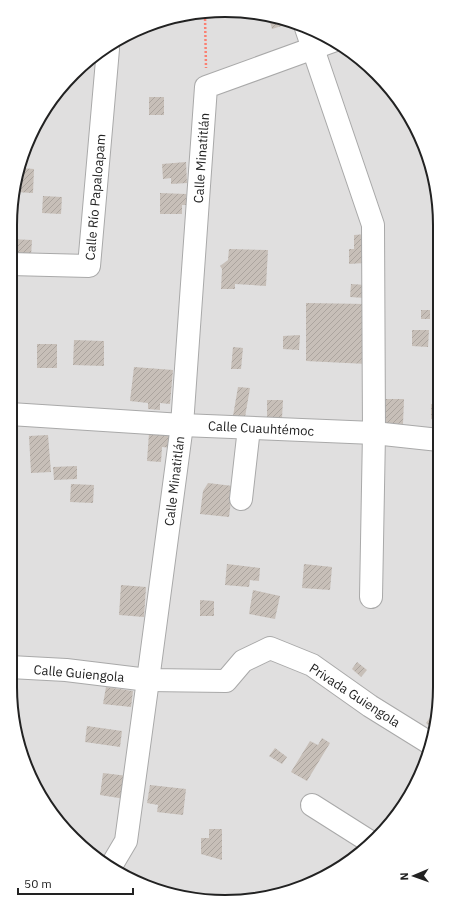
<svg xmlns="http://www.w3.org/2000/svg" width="450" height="912" font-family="'IBM Plex Sans',sans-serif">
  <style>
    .residential { fill: #e0dfdf }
    .building { fill: url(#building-hatch) }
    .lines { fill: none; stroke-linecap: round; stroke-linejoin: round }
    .minor-casing { stroke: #a9a9a9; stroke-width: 24 }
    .path { stroke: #fa8072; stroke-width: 2.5; stroke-dasharray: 2 2; stroke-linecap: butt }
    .minor { stroke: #fff; stroke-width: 22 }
    .labels { text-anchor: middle; stroke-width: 3.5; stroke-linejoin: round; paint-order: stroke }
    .street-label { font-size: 13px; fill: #222; stroke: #fff }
    .rim { fill: none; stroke: #222; stroke-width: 2 }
  </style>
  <defs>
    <pattern id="building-hatch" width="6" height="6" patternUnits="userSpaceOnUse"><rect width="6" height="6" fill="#c7bfb8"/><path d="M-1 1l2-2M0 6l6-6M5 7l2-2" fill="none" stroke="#aba49e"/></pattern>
  </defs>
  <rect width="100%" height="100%" fill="#f2efe9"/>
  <polygon class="residential" points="239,10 320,32 367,63 396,94 424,143 438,197 440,701 418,782 377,839 320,880 253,900 183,898 106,866 55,818 21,756 10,687 10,211 32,130 83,64 156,21"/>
  <g class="building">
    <polygon points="269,18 271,19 288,24 272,29"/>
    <rect x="149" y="97" width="15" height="18"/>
    <polygon points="186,162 187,183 171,184 171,178 163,179 162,164"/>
    <polygon points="22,168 34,169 33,193 16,192"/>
    <polygon points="160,193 186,194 186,205 182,205 182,214 160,214"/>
    <polygon points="43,196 62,197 61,214 42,213"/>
    <polygon points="367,234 364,263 349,264 349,249 354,249 354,235"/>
    <polygon points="10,239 32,240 31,256 10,254"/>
    <polygon points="229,249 268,250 266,286 235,284 235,289 221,289 222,269 220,266 228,260"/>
    <polygon points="351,284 366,285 365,298 350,297"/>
    <polygon points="306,303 367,304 367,364 306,361"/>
    <rect x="421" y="310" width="9" height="9"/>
    <polygon points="412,330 429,330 428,347 412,346"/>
    <polygon points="300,335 299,350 283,349 283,336"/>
    <polygon points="74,340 104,341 104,366 73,365"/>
    <rect x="37" y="344" width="20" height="24"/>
    <polygon points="233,347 243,348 241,369 231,369"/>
    <polygon points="134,367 173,370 170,404 160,403 160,410 148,409 148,403 130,401"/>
    <polygon points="238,387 250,388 245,417 233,416"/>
    <polygon points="382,399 404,399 403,424 381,423"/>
    <polygon points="267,400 283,400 282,418 267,418"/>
    <polygon points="431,404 439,404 439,420 431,419"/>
    <polygon points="149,433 173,435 173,448 162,447 161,462 147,461"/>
    <polygon points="48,435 51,472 31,473 29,436"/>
    <polygon points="77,466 77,479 54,480 53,467"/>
    <polygon points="208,483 233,486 229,517 200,514 203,491"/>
    <polygon points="71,484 94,485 93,503 70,502"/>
    <polygon points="227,564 260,568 259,581 250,580 249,587 225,585"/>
    <polygon points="304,564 332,567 330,590 302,588"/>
    <polygon points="121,585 146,587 144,617 119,615"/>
    <polygon points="253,590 280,596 275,619 249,614"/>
    <polygon points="200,600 214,601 214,616 200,616"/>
    <polygon points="357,662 367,670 361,677 352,669"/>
    <polygon points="106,687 133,691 131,707 103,704"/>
    <polygon points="438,707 432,728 426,723"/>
    <polygon points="87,726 122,731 120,747 85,742"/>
    <polygon points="322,738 330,743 307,781 291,772 310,741 318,745"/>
    <polygon points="275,748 287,757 282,764 269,756"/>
    <polygon points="103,773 128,776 125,799 100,795"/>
    <polygon points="150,785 186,789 183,815 157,812 158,805 147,803"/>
    <polygon points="209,829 222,829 222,860 201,854 201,838 209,838"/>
  </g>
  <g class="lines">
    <g class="minor-casing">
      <g id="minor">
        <polyline points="306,28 373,225 374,433 371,597"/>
        <polyline points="10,264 89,266 108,49"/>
        <polyline points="10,414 182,425 374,433 439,440"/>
        <polyline points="241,499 249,428"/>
        <polyline points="10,667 66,670 148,680 226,681 243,661 270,648 312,665 370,706 428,742"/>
        <polyline points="312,805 372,843"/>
        <polyline points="110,868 126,841 148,680 182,425 206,87 333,41"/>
      </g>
    </g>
    <polyline class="path" points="205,15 206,68"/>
    <use href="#minor" class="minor"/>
  </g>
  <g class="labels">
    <g class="street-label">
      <text transform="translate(201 158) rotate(-86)" y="5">Calle Minatitlán</text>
      <text transform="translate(95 197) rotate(-85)" y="5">Calle Río Papaloapam</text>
      <text transform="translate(261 428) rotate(3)" y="5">Calle Cuauhtémoc</text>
      <text transform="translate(174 481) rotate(-83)" y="5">Calle Minatitlán</text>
      <text transform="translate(79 673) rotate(5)" y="5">Calle Guiengola</text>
      <text transform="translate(355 695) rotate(33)" y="5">Privada Guiengola</text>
    </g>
  </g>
  <path d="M0 0H450V912H0ZM225 17H225A208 208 0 0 1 433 225V687A208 208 0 0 1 225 895H225A208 208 0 0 1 17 687V225A208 208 0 0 1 225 17Z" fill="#fff" fill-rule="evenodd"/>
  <path class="rim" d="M225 17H225A208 208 0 0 1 433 225V687A208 208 0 0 1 225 895H225A208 208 0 0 1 17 687V225A208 208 0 0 1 225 17Z"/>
  <g transform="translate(414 876) rotate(268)" stroke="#ffffff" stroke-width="3" paint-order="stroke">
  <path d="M0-3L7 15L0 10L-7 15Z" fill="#222222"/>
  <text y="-6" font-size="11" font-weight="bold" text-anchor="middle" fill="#222222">N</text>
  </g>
  <path d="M18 888v6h115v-6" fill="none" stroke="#222222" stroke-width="2"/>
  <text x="24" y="888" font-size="12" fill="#222222" stroke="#ffffff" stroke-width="3" paint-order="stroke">50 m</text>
</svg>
